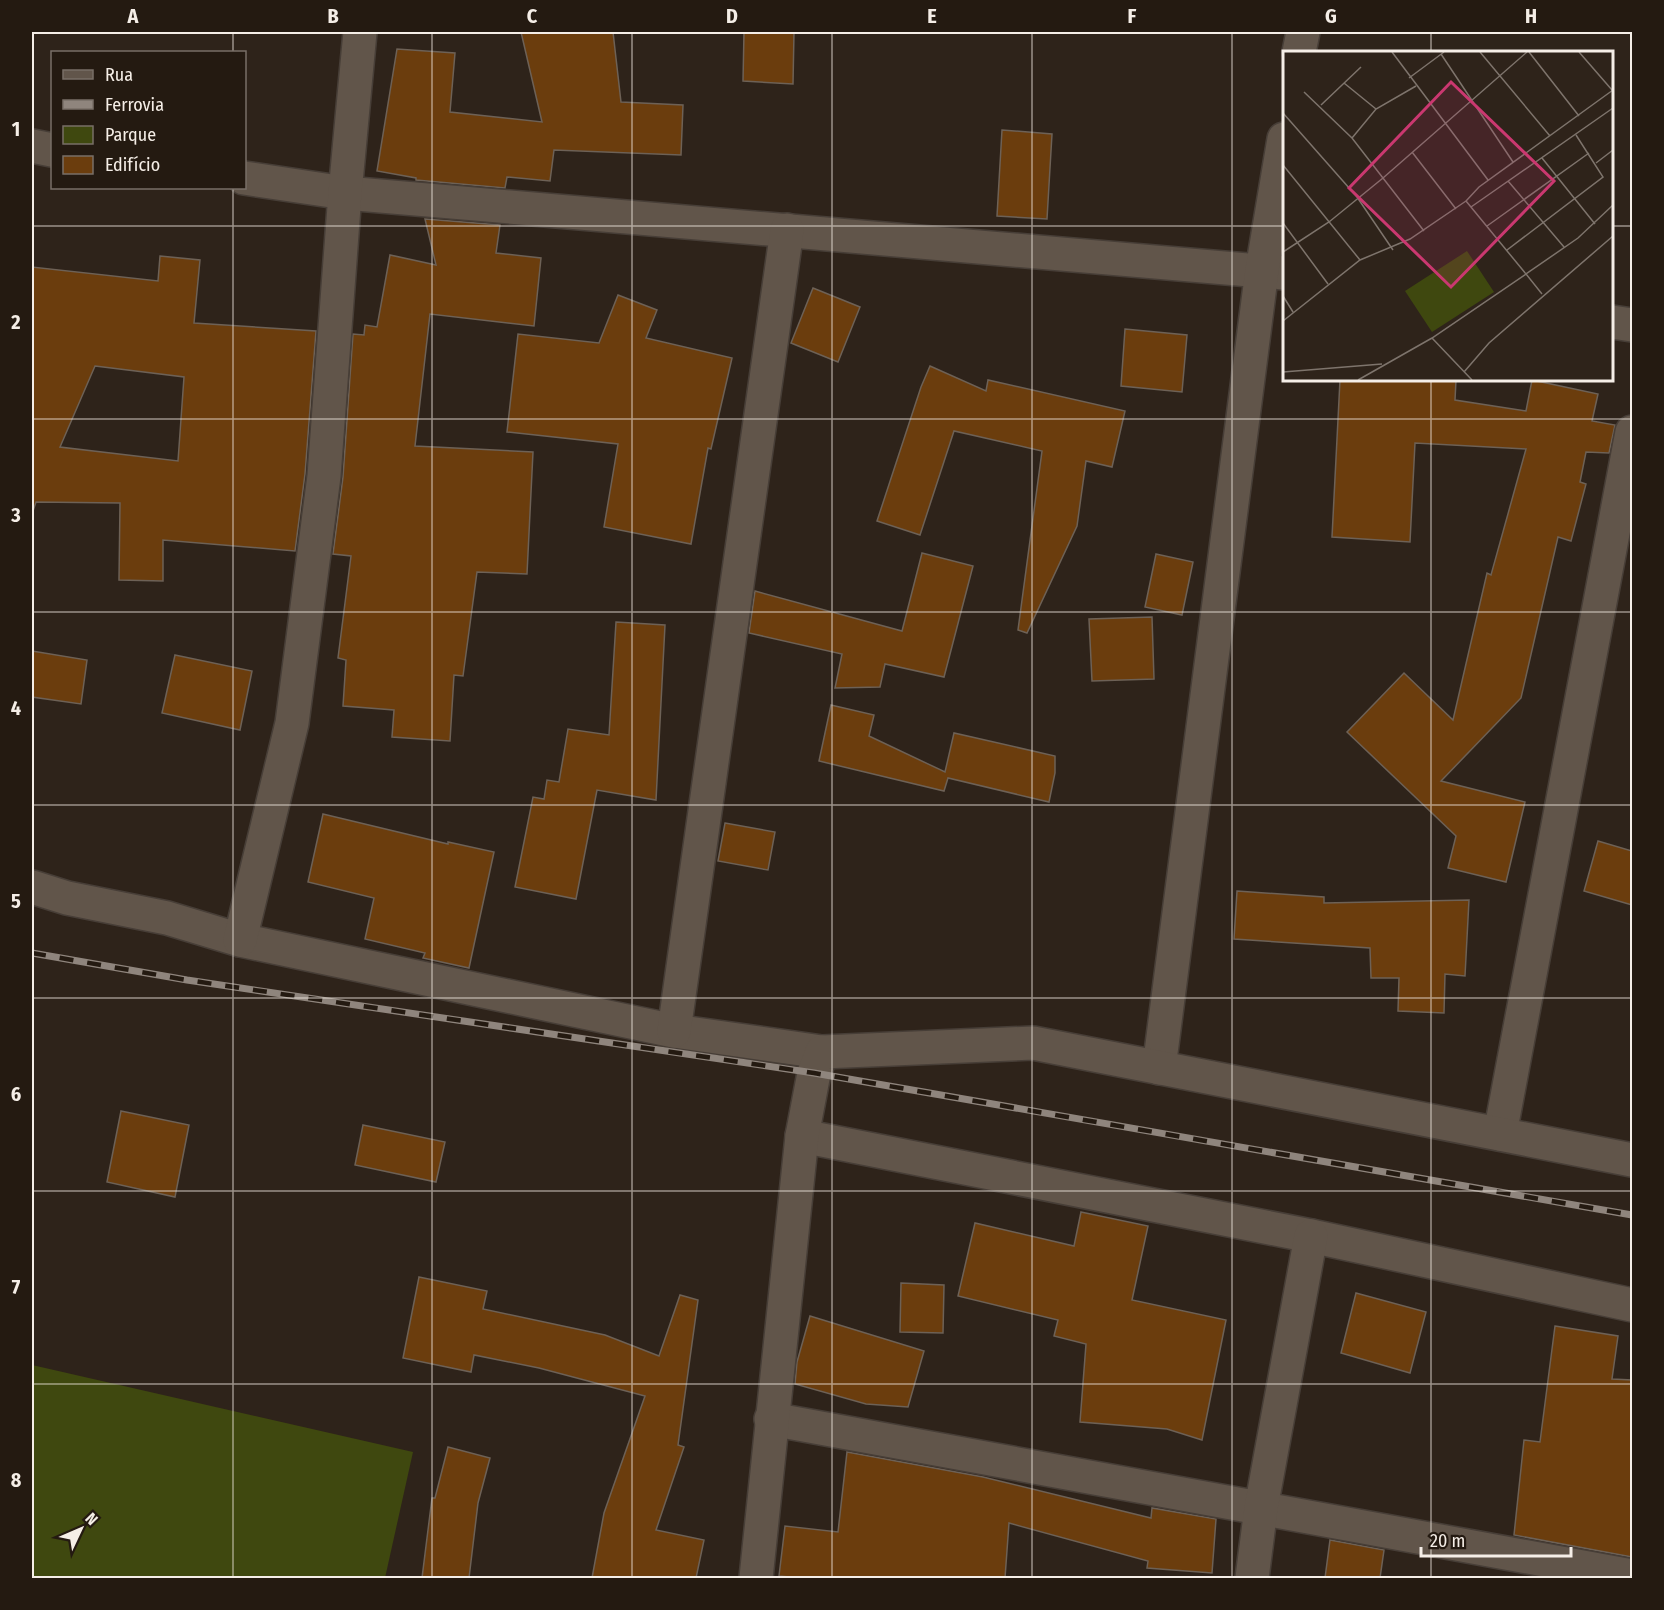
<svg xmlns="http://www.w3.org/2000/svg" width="1664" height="1610" font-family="'Fira Sans Condensed',sans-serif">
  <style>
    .green { fill: #3f480f }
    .building { fill: #6b3d0d; stroke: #6d6156; stroke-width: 1.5; fill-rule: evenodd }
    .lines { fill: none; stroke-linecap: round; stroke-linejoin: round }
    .street-casing { stroke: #473e37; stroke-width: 36 }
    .street { stroke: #61554a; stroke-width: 33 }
    .rail-casing { stroke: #8f857d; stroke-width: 7 }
    .rail { stroke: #241a11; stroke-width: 4.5; stroke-dasharray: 14; stroke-linecap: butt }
    .grid { fill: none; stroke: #f5eee7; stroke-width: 1.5; stroke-opacity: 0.55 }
    .inset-road { fill: none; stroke: #7e746c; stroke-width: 1.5 }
    .view { fill: #ca3870; fill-opacity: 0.15; stroke: #ca3870; stroke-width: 3 }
    .inset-edge { fill: none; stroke: #f5eee7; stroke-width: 3 }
    .neatline { fill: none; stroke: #f5eee7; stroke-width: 2 }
    .grid-label { font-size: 20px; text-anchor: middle; font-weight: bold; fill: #f5eee7 }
  </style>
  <rect width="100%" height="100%" fill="#2e231a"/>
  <polygon class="green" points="32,1365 413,1452 385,1578 32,1578"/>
  <g class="building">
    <polygon points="521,32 613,32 621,102 683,105 681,155 554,150 550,181 507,177 505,188 416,180 416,178 377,171 397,49 455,53 450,112 542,122"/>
    <polygon points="744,32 794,32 793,84 743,81"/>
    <polygon points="1002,130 1052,134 1047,219 997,216"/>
    <polygon points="425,219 500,225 496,253 541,258 534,326 430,314 415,446 533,452 527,574 477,572 463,676 454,675 450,741 392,737 394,710 343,706 346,660 338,658 351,556 333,554 343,477 353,334 364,335 365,325 377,327 390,255 436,265"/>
    <path d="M 160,256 L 200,260 L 194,323 L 316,331 L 305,474 L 295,551 L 163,540 L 163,581 L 119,580 L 120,503 L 36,502 L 32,514 L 32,267 L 158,281 ZM 95,366 L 184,377 L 178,461 L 60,447 Z"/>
    <polygon points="813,288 860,307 838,362 791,343"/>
    <polygon points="618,295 657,310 646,338 732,358 711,449 708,448 691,544 604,527 618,444 507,432 518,334 599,343"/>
    <polygon points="1125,329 1187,335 1182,392 1121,386"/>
    <polygon points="930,366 986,391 988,380 1125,411 1112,467 1086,461 1077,526 1027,633 1018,630 1042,451 954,431 920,535 877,521 921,387"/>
    <polygon points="1340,380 1456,380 1455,400 1526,411 1532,380 1598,394 1592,421 1615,425 1609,453 1586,452 1580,482 1586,484 1571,541 1558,537 1521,698 1441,781 1525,802 1506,882 1448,868 1456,836 1347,732 1404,673 1453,720 1487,573 1491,575 1526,449 1415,443 1410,542 1332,537"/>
    <polygon points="922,553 973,566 944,677 885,664 880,687 835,688 842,654 749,633 755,591 902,631"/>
    <polygon points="1156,554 1193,562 1182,615 1145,607"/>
    <polygon points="1152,617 1154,679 1092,681 1089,619"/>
    <polygon points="616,622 665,625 656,800 597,790 576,899 515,887 533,797 544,799 547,780 559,782 568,729 609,735"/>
    <polygon points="32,651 87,660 81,704 32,697"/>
    <polygon points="175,655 252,671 240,730 162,713"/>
    <polygon points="831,705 874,715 869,736 945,772 954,733 1055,756 1055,773 1049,802 948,778 944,791 819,761"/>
    <polygon points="323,814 448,844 448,842 494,852 469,968 423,958 425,953 365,939 374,898 308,882"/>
    <polygon points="725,823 775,832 768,870 718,861"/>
    <polygon points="1598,841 1632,851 1632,905 1584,891"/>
    <polygon points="1237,891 1324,897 1324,903 1469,900 1465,976 1445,974 1444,1013 1398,1011 1399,978 1371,978 1370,948 1234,939"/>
    <polygon points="121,1111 189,1125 175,1197 107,1182"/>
    <polygon points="363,1125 445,1142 436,1182 355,1165"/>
    <polygon points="1081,1212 1148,1226 1132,1300 1226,1320 1202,1440 1167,1429 1080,1422 1086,1344 1054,1336 1058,1320 958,1296 975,1223 1074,1246"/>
    <polygon points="419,1277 487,1291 483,1309 605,1335 659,1356 680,1295 698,1300 678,1445 684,1447 656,1530 704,1540 696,1578 592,1578 604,1513 645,1396 539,1368 474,1355 471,1372 403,1358"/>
    <polygon points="901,1283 944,1285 943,1333 900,1332"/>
    <polygon points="1356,1293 1426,1312 1410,1373 1341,1353"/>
    <polygon points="810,1316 924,1351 908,1407 866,1404 795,1384 797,1362"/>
    <polygon points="1555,1326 1618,1336 1612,1379 1632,1380 1632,1557 1514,1535 1524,1440 1540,1442"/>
    <polygon points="448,1447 490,1458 478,1503 469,1578 422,1578 432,1498 435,1498"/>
    <polygon points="847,1452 983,1477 1151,1518 1152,1508 1216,1519 1212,1573 1147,1568 1148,1561 1009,1523 1005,1578 800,1578 779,1576 785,1526 838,1532"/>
    <polygon points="1330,1540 1384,1550 1380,1578 1325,1578"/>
  </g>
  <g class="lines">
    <g class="street-casing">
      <g id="street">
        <polyline points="1299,52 1303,32"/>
        <polyline points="32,146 52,150"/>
        <polyline points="244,178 345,193 1284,273"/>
        <polyline points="1612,322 1632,325"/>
        <polyline points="32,887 67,898 167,918 240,940 674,1031 822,1052"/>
        <polyline points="240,940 292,723 324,476 345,193 360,32"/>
        <polyline points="674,1031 787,230"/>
        <polyline points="1159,1068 1262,270 1284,139"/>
        <polyline points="1500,1134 1632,432"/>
        <polyline points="802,1136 1311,1236 1632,1305"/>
        <polyline points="771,1419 1632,1576"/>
        <polyline points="756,1578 802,1136 814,1073 822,1052 1033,1043 1632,1160"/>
        <polyline points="1252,1578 1261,1508 1311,1236"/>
      </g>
    </g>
    <use href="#street" class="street"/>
    <g class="rail-casing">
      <polyline id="rail" points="32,953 187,980 814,1073 1632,1215"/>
    </g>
    <use href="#rail" class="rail"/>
  </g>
  <path class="grid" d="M 233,32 L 233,52M 432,32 L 432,1578M 632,32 L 632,1578M 832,32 L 832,1578M 1032,32 L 1032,1578M 1232,32 L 1232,1578M 1431,32 L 1431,52M 233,188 L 233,1578M 32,226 L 1284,226M 1612,226 L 1632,226M 1431,380 L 1431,1578M 32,419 L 1632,419M 32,612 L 1632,612M 32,805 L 1632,805M 32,998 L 1632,998M 32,1191 L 1632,1191M 32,1384 L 1632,1384"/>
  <g transform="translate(1283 51)">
    <rect width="330" height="330" fill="#2e231a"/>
    <path d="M 184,200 L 211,241 L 149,281 L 122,240 Z" fill="#3f480f"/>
    <path class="inset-road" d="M 109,1 L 205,129M 197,1 L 267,85M 246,1 L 296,65M 296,1 L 329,39M 158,3 L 230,111M 126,27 L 161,1M 61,32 L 93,58M 21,41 L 69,87 L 141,180M 38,54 L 78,16M 0,62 L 74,146 L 110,199M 69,87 L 93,58 L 133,35M 129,101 L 173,158M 259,107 L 312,173M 313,112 L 330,99M 0,114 L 77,209M 225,130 L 281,196M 188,156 L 330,57M 0,172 L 45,233M 204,175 L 306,102M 224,199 L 320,126 L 293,84M 0,201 L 46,171 L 100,127 L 244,1M 259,243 L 243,223 L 295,187 L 330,154M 0,245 L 10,261M 0,270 L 77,209 L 127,188 L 183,150M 149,287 L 189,329M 0,321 L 99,313M 181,321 L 206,292 L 330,185M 75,329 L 149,287 L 243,223 L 183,150 L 196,136 L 330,39"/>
    <path class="view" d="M 168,31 L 271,130 L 168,236 L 66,137 Z"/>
    <rect width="330" height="330" class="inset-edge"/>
  </g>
  <rect width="1664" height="1610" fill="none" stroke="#241a11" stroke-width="66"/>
  <rect x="51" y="51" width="195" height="138" fill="#241a11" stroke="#786f67" stroke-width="1.5"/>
  <rect x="63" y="70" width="30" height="9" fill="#61554a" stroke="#786f67" stroke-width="1.5"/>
  <text x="105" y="81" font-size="18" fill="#f5eee7">Rua</text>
  <rect x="63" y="100" width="30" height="9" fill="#8f857d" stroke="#786f67" stroke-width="1.5"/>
  <text x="105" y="111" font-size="18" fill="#f5eee7">Ferrovia</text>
  <rect x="63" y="126" width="30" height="18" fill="#3f480f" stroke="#786f67" stroke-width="1.5"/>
  <text x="105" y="141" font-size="18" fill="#f5eee7">Parque</text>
  <rect x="63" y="156" width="30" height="18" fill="#6b3d0d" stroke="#786f67" stroke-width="1.5"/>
  <text x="105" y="171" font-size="18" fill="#f5eee7">Edifício</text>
  <g transform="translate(81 1529) rotate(46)" stroke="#241a11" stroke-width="4.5" paint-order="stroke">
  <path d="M0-4.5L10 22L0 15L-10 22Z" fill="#f5eee7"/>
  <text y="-9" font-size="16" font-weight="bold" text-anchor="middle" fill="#f5eee7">N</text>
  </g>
  <path d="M1421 1547v9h150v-9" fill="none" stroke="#f5eee7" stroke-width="3"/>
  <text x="1430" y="1547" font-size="18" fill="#f5eee7" stroke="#241a11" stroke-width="4.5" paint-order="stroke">20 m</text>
  <rect x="33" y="33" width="1598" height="1544" class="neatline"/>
  <g class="grid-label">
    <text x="133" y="23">A</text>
    <text x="333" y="23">B</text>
    <text x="532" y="23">C</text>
    <text x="732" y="23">D</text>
    <text x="932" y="23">E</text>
    <text x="1132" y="23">F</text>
    <text x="1331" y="23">G</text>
    <text x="1531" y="23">H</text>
    <text x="16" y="136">1</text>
    <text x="16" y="329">2</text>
    <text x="16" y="522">3</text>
    <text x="16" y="715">4</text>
    <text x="16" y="908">5</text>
    <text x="16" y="1101">6</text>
    <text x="16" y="1294">7</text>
    <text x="16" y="1487">8</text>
  </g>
</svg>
